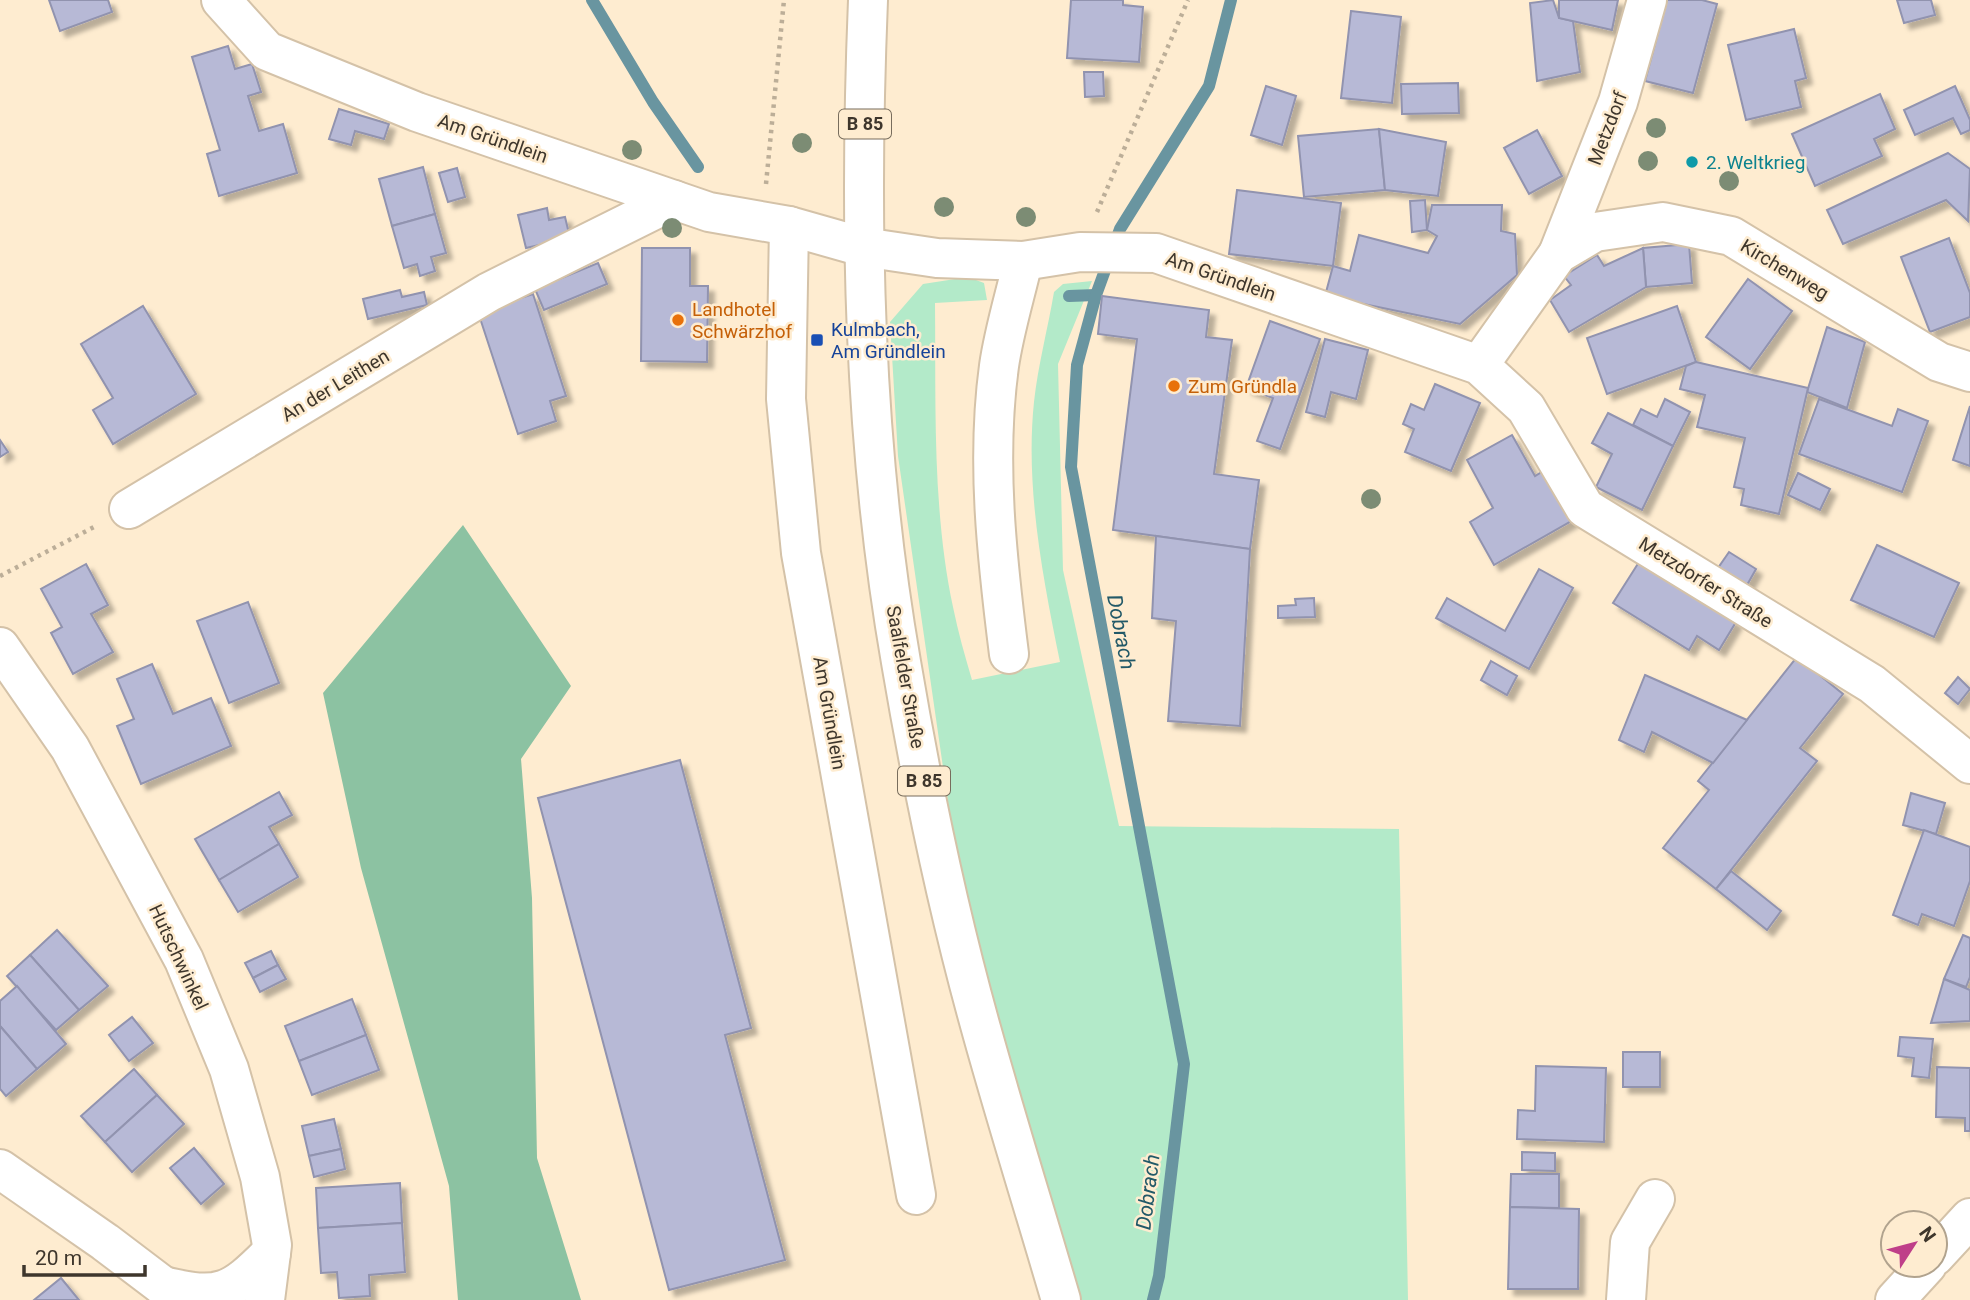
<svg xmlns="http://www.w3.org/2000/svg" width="1970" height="1300" font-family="Roboto,sans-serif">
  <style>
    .green { fill: #b3eac9 }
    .forest { fill: #8cc2a2 }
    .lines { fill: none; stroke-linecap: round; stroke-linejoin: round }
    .stream { stroke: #6995a0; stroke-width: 12 }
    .building { fill: #b7b9d6; stroke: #9193af; stroke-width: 2; filter: url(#shadow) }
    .minor-casing { stroke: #d4c2a8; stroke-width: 42 }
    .major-casing { stroke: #d4c2a8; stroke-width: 42 }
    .path { stroke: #bcae98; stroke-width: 4.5; stroke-dasharray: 3.5 5; stroke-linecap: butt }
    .minor { stroke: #fff; stroke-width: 38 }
    .major { stroke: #fff; stroke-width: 38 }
    .tree { fill: #7c8c74 }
    .culture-dot { fill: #0f9aa8; stroke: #feecd0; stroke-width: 2.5 }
    .food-dot { fill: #e8710a; stroke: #feecd0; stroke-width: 2.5 }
    .transit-dot { fill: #1a4fb4; stroke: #feecd0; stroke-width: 2.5 }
    .labels { text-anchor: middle; stroke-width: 5; stroke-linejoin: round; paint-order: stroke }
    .shield { fill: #feecd0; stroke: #786d5d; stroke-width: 2 }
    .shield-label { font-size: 18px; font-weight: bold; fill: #3e362c }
    .street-label { font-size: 19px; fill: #3e362c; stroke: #feecd0 }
    .culture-label { font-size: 19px; fill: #0d838f; stroke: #feecd0; text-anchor: start }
    .food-label { font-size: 19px; fill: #c56008; stroke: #feecd0; text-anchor: start }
    .transit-label { font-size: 19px; fill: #164399; stroke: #feecd0; text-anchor: start }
    .water-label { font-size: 21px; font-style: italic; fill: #225968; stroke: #feecd0 }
  </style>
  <defs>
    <filter id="shadow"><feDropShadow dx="6" dy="6" stdDeviation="2" flood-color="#0004"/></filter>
  </defs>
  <rect width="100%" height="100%" fill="#feecd0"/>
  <path class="green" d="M 968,277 L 984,283 L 987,300 L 935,303 C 936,404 932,508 953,607 C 958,632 965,656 972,680 L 1060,662 C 1043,579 1025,487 1034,402 C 1038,365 1048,328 1054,292 L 1063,284 L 1092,281 L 1058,364 L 1063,570 L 1119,826 L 1399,829 L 1408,1300 L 1061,1300 L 981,1030 L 898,456 L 890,322 L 923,284 Z"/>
  <polygon class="forest" points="463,525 571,686 521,759 532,898 537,1158 581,1300 458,1300 449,1186 361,868 323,693"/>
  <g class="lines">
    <g class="stream">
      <polyline points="592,0 653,102 698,167"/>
      <polyline points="1069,296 1096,295"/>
      <polyline points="1153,1300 1159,1276 1184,1064 1071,467 1077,365 1096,295 1120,229 1209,86 1231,0"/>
    </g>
  </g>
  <g class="building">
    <polygon points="49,0 108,0 112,12 60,31"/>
    <polygon points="1071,0 1123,0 1123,5 1143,7 1139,62 1067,58"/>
    <polygon points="1553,0 1559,18 1573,21 1580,72 1537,81 1530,3"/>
    <polygon points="1559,0 1618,0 1612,30 1559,18"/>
    <polygon points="1667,0 1702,0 1717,4 1693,93 1645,81"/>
    <polygon points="1897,0 1931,0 1935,15 1904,23"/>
    <polygon points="1351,11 1401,17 1392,103 1341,98"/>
    <polygon points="1794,29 1806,78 1795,81 1801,107 1746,120 1728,45"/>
    <polygon points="228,46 235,69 252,64 261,92 248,96 259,131 283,124 297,173 219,196 207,154 220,150 192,57"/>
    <polygon points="1084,72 1103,72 1104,96 1085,97"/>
    <polygon points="1458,83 1459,113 1402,114 1401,84"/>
    <polygon points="1266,86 1296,96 1282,145 1251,135"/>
    <polygon points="1955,86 1970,120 1970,130 1961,134 1953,118 1915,135 1904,110"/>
    <polygon points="1880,94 1895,129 1874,139 1882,156 1815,186 1792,134"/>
    <polygon points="339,109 389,124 384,139 355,131 351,145 329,139"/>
    <polygon points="1379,129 1385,190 1304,197 1298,136"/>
    <polygon points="1379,129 1446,142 1438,196 1385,190"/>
    <polygon points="1537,130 1562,176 1529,194 1504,148"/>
    <polygon points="1948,153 1970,169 1968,221 1946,200 1843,244 1827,210"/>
    <polygon points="423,167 435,214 392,226 379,179"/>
    <polygon points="457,168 465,197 448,202 439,173"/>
    <polygon points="1237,190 1341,203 1333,266 1229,254"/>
    <polygon points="1425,200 1427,230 1412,232 1410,201"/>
    <polygon points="1432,205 1502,205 1501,231 1515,234 1517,275 1460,324 1325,296 1333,266 1350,271 1359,235 1428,253 1437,236 1427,230"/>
    <polygon points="547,208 549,220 565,217 570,238 526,248 518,215"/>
    <polygon points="435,214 446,253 431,257 435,271 420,276 417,264 404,268 392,226"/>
    <polygon points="1949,238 1970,293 1970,317 1930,332 1901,257"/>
    <polygon points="1689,244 1692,283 1646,287 1643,248"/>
    <polygon points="642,248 690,248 690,286 708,286 707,362 641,361"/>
    <polygon points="1643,248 1646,287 1569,332 1550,300 1571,285 1564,276 1597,255 1604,266"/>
    <polygon points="598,263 607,284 544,310 535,289"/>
    <polygon points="1748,279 1792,311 1750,369 1706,337"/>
    <polygon points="400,290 402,297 424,292 427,305 368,319 363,299"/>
    <polygon points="533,294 566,396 550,401 556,421 518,434 478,312"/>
    <polygon points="1102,296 1209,310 1206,337 1232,340 1214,474 1259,480 1250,549 1113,530 1137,339 1098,334"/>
    <polygon points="143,306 196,394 113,444 93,410 113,398 81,344"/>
    <polygon points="1677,306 1696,362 1607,394 1587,338"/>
    <polygon points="1270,321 1320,339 1280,449 1257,441 1273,398 1246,388"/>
    <polygon points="1827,327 1865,342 1847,408 1807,392"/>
    <polygon points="1325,339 1368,350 1356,399 1331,392 1325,417 1306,412"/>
    <polygon points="1696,362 1808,388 1779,514 1741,505 1744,489 1734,487 1745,438 1697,427 1705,395 1680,389 1686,366"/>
    <polygon points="1435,384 1480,403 1451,471 1405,452 1414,429 1403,424 1411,404 1424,410"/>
    <polygon points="1665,399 1690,412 1673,446 1633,425 1641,409 1657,417"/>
    <polygon points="1819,399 1892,426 1898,409 1928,421 1902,492 1799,454"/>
    <polygon points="1970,406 1970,466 1953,460"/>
    <polygon points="1608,413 1673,446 1642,510 1596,487 1612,454 1592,443"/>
    <polygon points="1512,435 1535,476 1545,470 1573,520 1494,565 1470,522 1493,508 1467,460"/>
    <polygon points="0,440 8,452 0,457"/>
    <polygon points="1798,473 1830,489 1820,510 1788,495"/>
    <polygon points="1156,536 1250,549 1240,726 1168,721 1176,621 1152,618"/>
    <polygon points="1877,545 1959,583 1934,637 1851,600"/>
    <polygon points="1729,552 1756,569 1747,585 1718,568"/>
    <polygon points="1639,562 1736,622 1719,650 1697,636 1689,650 1613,603"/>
    <polygon points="86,564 108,605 91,614 113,652 73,674 51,633 62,627 41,589"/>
    <polygon points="1539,569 1573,588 1529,669 1436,618 1447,598 1505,631"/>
    <polygon points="1314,598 1315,617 1278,618 1278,606 1296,605 1295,599"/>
    <polygon points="248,602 279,683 229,703 197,621"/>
    <polygon points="1797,657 1843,694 1800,748 1817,761 1716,889 1663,848 1709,790 1698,781"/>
    <polygon points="1491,661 1517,676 1507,695 1481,680"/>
    <polygon points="152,664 173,714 211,698 231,746 141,784 117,726 134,719 117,679"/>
    <polygon points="1645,675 1747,720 1713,763 1652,732 1644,752 1619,740"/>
    <polygon points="1958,677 1970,689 1958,704 1945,693"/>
    <polygon points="680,760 751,1028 725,1035 785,1260 669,1290 538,798"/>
    <polygon points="279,792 292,815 269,827 279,844 219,880 195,839"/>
    <polygon points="1911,793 1945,803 1936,834 1903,825"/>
    <polygon points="1924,830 1970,847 1970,881 1954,926 1922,914 1918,925 1893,915"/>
    <polygon points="279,844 298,877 238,912 219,880"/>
    <polygon points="1731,871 1781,911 1767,930 1716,889"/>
    <polygon points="57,930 108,986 79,1010 30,955"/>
    <polygon points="1963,935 1970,938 1970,977 1966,987 1944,979"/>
    <polygon points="271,951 278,965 253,978 245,963"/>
    <polygon points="30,955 79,1010 56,1030 7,976"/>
    <polygon points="278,965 286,979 260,992 253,978"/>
    <polygon points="1944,979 1970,990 1970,1021 1931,1023"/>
    <polygon points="17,986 66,1044 37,1069 0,1026 0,1001"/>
    <polygon points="352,999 366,1035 299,1061 285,1026"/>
    <polygon points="132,1017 153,1043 129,1061 109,1035"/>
    <polygon points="0,1026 37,1069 6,1096 0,1089"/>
    <polygon points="366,1035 379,1070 312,1095 299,1061"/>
    <polygon points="1900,1037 1933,1039 1929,1078 1912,1076 1914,1058 1898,1056"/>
    <rect x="1623" y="1052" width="37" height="35"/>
    <polygon points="1536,1066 1606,1068 1604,1142 1517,1139 1518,1110 1535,1111"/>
    <polygon points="1937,1067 1970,1068 1970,1131 1965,1131 1965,1118 1936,1117"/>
    <polygon points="134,1069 157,1095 105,1142 81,1116"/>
    <polygon points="157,1095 184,1124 132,1172 105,1142"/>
    <polygon points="334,1119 341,1149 309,1156 302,1126"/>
    <polygon points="194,1148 224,1184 201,1204 170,1168"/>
    <polygon points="341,1149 345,1169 314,1177 309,1156"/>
    <polygon points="1522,1152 1555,1153 1555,1171 1522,1170"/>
    <polygon points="1511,1174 1559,1174 1559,1208 1510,1207"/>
    <polygon points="400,1183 402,1223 318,1228 316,1188"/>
    <polygon points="1510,1207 1579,1209 1578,1289 1508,1289"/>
    <polygon points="402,1223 405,1272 369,1275 370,1296 339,1298 337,1272 321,1273 318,1228"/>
    <polygon points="61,1278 79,1300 34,1300"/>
  </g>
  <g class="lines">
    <g class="minor-casing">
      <g id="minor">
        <polyline points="221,0 267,51 417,112 709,212 789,226 863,247 937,258 1023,261 1080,252 1156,253 1479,365 1526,408 1585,508 1872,684 1970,764"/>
        <polyline points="789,226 786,399 801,553 916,1195"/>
        <polyline points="1558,254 1618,102 1647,0"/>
        <polyline points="1479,365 1558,254 1595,232 1663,222 1731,236 1939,362 1970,372"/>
        <polyline points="129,509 489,292 674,200"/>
        <polyline points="0,647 70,748 184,960 229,1069 260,1177 272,1245 265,1300"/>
        <path d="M 1009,654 C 997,559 986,461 999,366 C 1004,331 1015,296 1023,261"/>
        <polyline points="0,1169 105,1242 163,1286 175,1300"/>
        <polyline points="1935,1256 1970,1218"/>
        <path d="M 163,1286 C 220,1300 231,1293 271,1253"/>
        <polyline points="1626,1300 1630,1242 1655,1199"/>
        <polyline points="1895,1300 1927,1265"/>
      </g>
    </g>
    <g class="major-casing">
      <path id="major" d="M 868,0 C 859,221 863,444 901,662 C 922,786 948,911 982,1032 C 1007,1122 1035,1211 1061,1300"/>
    </g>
    <g class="path">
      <polyline points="766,184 784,0"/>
      <polyline points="1097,212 1188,0"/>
      <polyline points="0,576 94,527"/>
    </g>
    <use href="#minor" class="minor"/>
    <use href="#major" class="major"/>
  </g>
  <g class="tree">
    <circle cx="1656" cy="128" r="10"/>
    <circle cx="802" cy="143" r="10"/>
    <circle cx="632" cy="150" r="10"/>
    <circle cx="1648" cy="161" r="10"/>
    <circle cx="1729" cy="181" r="10"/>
    <circle cx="944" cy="207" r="10"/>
    <circle cx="1026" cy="217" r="10"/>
    <circle cx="672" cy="228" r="10"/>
    <circle cx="1371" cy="499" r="10"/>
  </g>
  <circle class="culture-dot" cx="1692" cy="162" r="7"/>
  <g class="food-dot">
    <circle cx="678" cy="320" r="7"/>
    <circle cx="1174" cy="386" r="7"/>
  </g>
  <rect class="transit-dot" x="810" y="333" width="14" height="14" rx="3.5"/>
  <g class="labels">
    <g class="shield">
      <rect x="839" y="109.5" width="52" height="29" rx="5"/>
      <rect x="898" y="766.5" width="52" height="29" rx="5"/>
    </g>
    <g class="shield-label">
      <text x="865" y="130">B 85</text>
      <text x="924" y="787">B 85</text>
    </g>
    <g class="street-label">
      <text transform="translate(1607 128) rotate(-69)" y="7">Metzdorf</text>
      <text transform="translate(493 138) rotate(19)" y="7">Am Gründlein</text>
      <text transform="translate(1785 269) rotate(31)" y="7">Kirchenweg</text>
      <text transform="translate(1221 276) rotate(19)" y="7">Am Gründlein</text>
      <text transform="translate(335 385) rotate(-31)" y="7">An der Leithen</text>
      <text transform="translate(1706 582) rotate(32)" y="7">Metzdorfer Straße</text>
      <text transform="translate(906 677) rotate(80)" y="7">Saalfelder Straße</text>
      <text transform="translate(830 713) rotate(80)" y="7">Am Gründlein</text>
      <text transform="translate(179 957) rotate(65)" y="7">Hutschwinkel</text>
    </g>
    <g class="culture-label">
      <text x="1706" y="169">2. Weltkrieg</text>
    </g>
    <g class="food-label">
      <text x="692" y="316">Landhotel<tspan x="692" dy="22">Schwärzhof</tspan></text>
      <text x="1188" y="393">Zum Gründla</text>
    </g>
    <g class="transit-label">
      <text x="831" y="336">Kulmbach,<tspan x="831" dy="22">Am Gründlein</tspan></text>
    </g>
    <g class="water-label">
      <text transform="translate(1121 632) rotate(79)" y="7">Dobrach</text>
      <text transform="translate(1148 1192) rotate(-83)" y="7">Dobrach</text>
    </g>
  </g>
  <g transform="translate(1914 1244) rotate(54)"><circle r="33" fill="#feecd0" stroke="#b1a38e" stroke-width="2"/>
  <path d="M0-5L12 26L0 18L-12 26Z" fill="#bf3f89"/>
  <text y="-10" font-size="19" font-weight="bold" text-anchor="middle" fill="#3e362c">N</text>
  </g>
  <path d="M24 1265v10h121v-10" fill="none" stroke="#3e362c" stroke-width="3.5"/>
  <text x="35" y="1265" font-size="21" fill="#3e362c" stroke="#feecd0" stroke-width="5" paint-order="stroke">20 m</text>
</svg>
